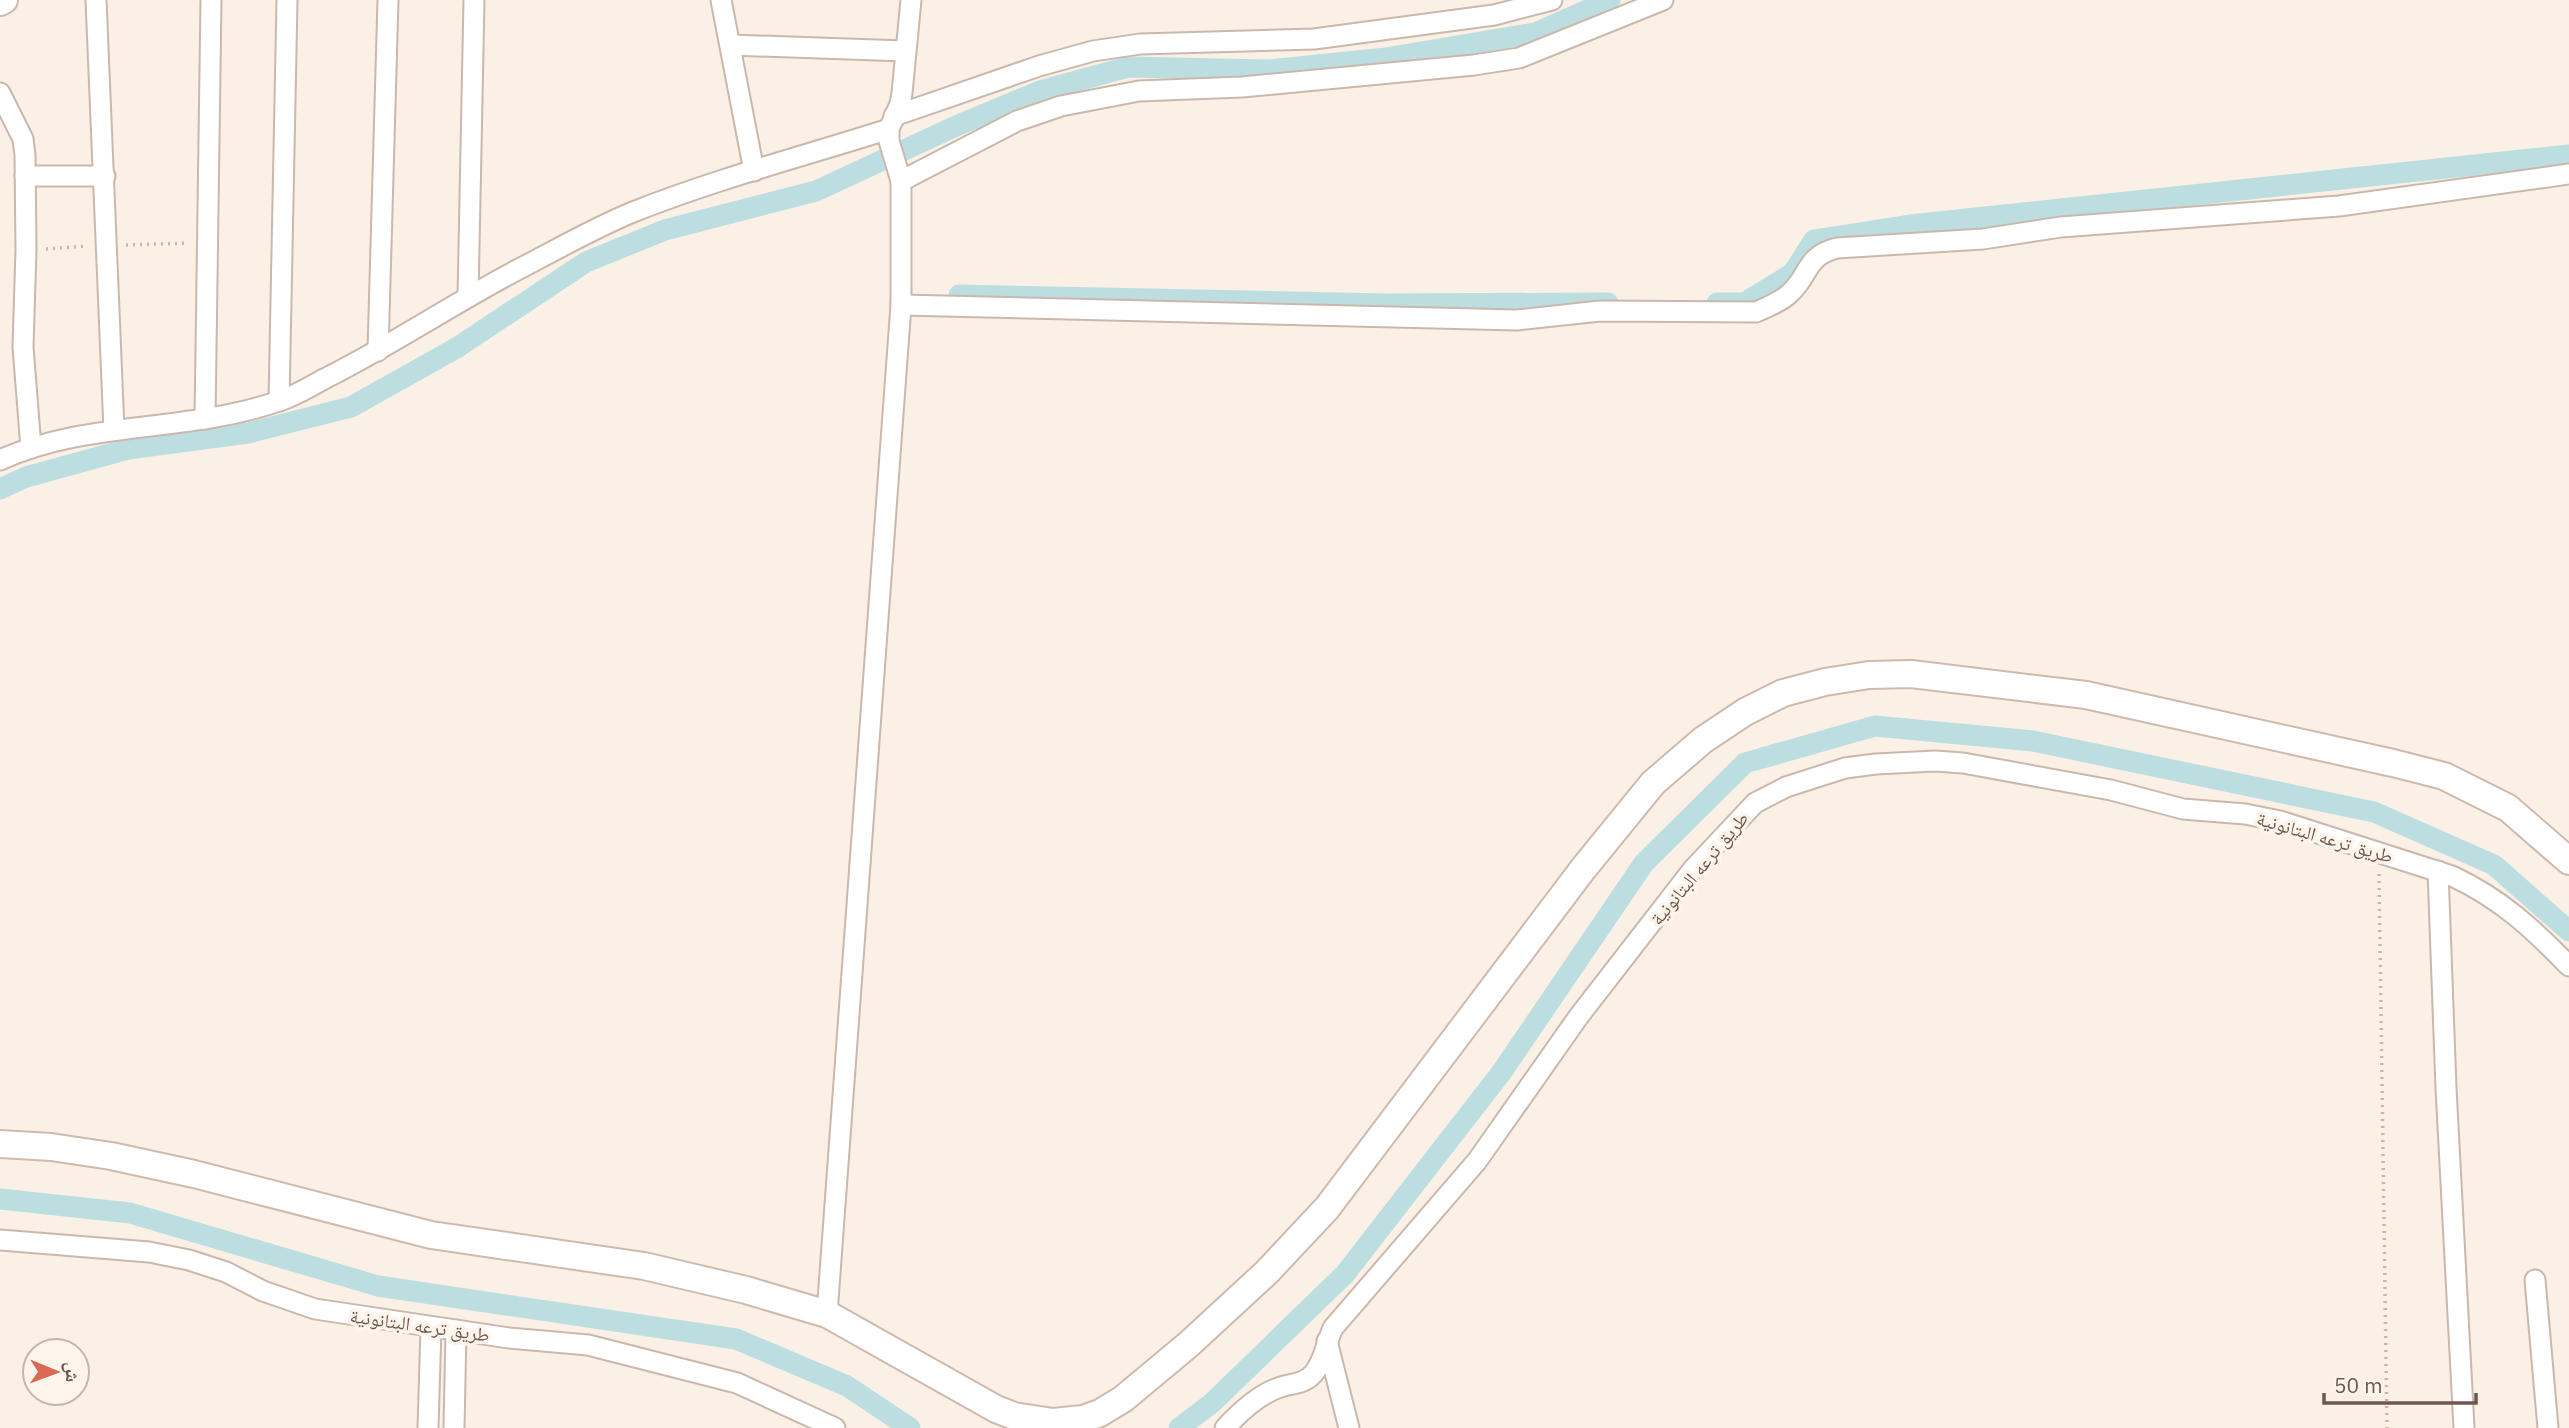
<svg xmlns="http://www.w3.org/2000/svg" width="2569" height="1428" font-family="'IBM Plex Sans','Noto Naskh Arabic',sans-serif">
<rect width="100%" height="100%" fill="#faf0e5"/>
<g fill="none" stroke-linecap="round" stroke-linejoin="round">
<!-- canal -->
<g stroke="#bcdee1" stroke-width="21">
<polyline points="959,295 1385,304 1608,303"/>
<polyline points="1717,303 1744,303 1793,273 1814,240 1910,225 2569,155"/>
<polyline points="0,489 26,477 128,449 248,433 351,407 458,347 586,262 665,230 816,191 956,126 1040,91 1128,67 1269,70 1386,58 1535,33 1610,0"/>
<polyline points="0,1199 130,1213 378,1286 736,1339 847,1386 910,1428"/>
<polyline points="1179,1428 1212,1403 1345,1274 1501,1073 1644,863 1745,763 1875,726 2033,741 2374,812 2494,865 2569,931"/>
</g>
<defs>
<g id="street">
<polyline points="96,0 114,430"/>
<polyline points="721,0 754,171"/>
<polyline points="730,45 905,51"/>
<polyline points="0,93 23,139 25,155 26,250 23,347 31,448"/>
<polyline points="894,116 1039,66 1093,51 1140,44 1314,39 1494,15 1552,0"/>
<polyline points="25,176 105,176"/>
<polyline points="901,181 1017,121 1061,106 1139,91 1242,87 1474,65 1519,58 1663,0"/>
<polyline points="468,297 474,0"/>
<path d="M901,305L1517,320L1600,311L1756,312C1767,307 1781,302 1790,293C1810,275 1805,256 1837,248L1983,239L2061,227L2339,206L2569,174"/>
<polyline points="378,351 388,0"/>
<polyline points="279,401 287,0"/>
<polyline points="205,419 211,0"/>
<path d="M0,460C87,420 188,433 279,401C295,396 311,386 326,378C392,345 454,303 519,269C556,250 594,228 633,212C716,179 804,156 889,129"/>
<polyline points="2438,871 2446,1088 2464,1428"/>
<polyline points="0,1240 149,1252 189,1260 226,1272 263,1291 315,1309 509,1338 588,1345 737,1383 835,1428"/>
<polyline points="2535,1280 2548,1428"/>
<polyline points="827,1314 901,305 901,181 889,141 889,129 900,104 902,93 911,0"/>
<polyline points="1327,1341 1349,1428"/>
<polyline points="428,1428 431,1327"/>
<polyline points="454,1428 456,1330"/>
<path d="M1225,1428C1239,1413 1258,1395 1278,1388C1290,1383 1303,1385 1313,1374C1324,1362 1326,1343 1333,1328L1477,1161L1579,1016L1693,869L1755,803L1786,787L1845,768L1876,764L1935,761L1963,763L2111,790L2183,809L2245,814L2280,821L2452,876C2501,899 2532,928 2569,966"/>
</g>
<g id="secondary">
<polyline points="0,2 4,0"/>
<polyline points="0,1144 51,1147 111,1156 194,1174 431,1235 644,1266 746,1290 827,1314 996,1409 1014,1416 1053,1422 1083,1419 1100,1413 1123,1399 1189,1344 1267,1272 1327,1208 1583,869 1653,783 1703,740 1745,712 1783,693 1825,682 1869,675 1911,674 2086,695 2393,763 2444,776 2508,808 2569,861"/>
</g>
</defs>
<!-- street casing -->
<use href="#street" stroke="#cab8ac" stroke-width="23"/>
<!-- secondary casing -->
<use href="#secondary" stroke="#cfbaad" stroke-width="30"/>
<!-- path -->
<g stroke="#d1b2a3" stroke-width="3.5" stroke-dasharray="2 5" stroke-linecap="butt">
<polyline points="126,245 189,243"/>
<polyline points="46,249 87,246"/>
<polyline points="2379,874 2387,1428"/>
</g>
<!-- street -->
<use href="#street" stroke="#fff" stroke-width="19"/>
<!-- secondary -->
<use href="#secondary" stroke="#fff" stroke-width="26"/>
</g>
<g text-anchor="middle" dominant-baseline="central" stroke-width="7" stroke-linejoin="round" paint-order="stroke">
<!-- street labels -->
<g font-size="19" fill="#70574d" stroke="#fdf5eb">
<text transform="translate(2325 837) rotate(16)">طريق ترعه البتانونية</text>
<text transform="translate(1699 868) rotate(-50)">طريق ترعه البتانونية</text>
<text transform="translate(420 1325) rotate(8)">طريق ترعه البتانونية</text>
</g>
</g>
<!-- north arrow -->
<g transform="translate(56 1372) rotate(91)"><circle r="33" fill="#fdf5eb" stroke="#c5b6ac" stroke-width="2"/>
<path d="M0-5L12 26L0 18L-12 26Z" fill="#d86a56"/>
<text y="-10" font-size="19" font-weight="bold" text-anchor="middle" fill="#70574d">ش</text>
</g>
<!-- scale -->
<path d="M2324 1393v10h152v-10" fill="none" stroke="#70574d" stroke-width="3.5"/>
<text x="2334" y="1393" font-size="21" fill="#70574d" stroke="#fdf5eb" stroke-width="5" paint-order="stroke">50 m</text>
</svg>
